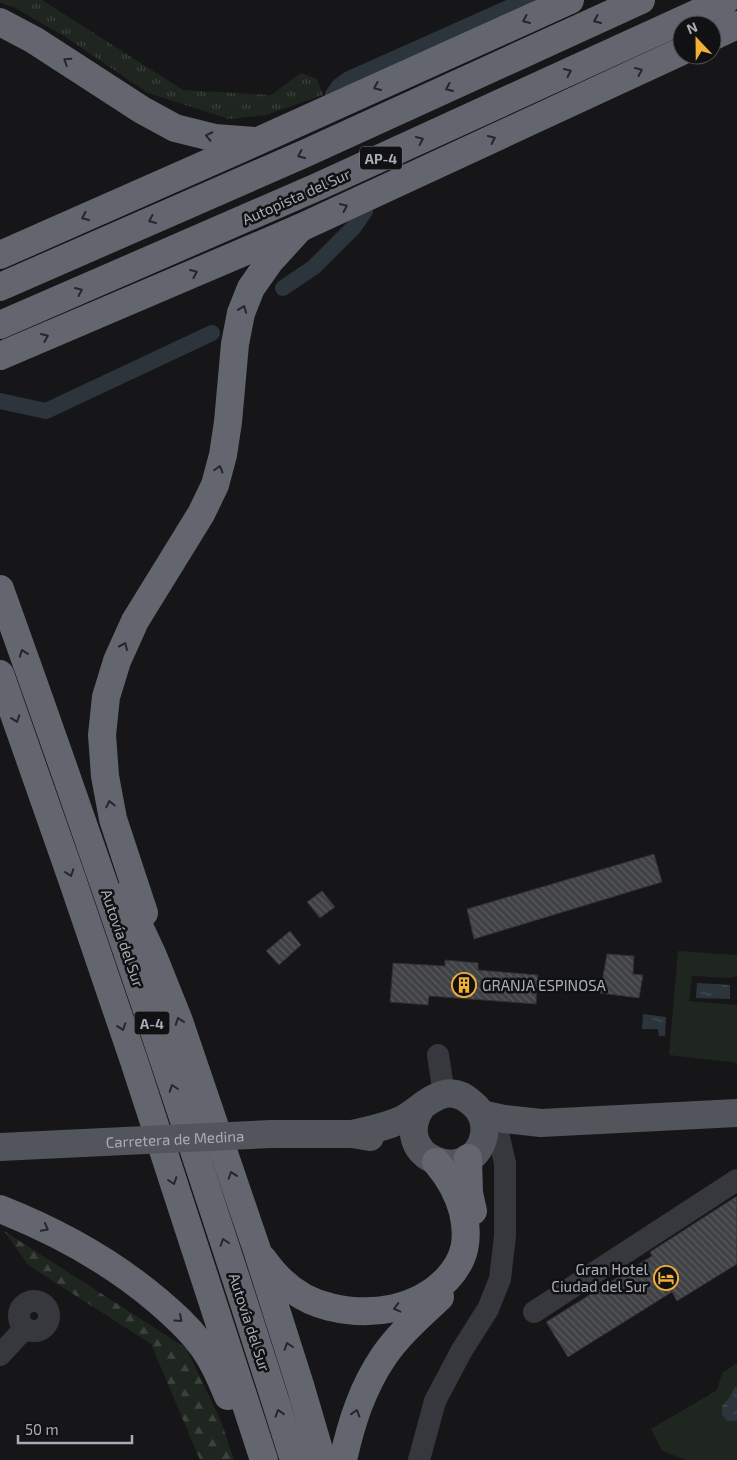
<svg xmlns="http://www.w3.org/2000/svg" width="737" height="1460" font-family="'Exo 2',sans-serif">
<defs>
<pattern id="grass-tufts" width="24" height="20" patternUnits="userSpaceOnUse" patternTransform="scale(1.25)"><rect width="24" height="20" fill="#1e261f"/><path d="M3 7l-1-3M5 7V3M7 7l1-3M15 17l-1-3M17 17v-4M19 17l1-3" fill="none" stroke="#3c433d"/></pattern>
<pattern id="forest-firs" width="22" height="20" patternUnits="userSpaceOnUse" patternTransform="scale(1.25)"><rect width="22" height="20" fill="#1e261f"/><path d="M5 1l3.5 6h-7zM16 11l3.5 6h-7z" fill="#3c433d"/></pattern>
<pattern id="water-ripples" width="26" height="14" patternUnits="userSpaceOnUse" patternTransform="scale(1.25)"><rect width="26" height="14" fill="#2c353c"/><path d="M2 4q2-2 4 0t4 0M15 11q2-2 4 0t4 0" fill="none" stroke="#485056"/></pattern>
<pattern id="building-back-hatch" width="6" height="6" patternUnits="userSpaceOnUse" patternTransform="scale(1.25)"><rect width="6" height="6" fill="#404145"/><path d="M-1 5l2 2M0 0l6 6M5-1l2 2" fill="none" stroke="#595a5e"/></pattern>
</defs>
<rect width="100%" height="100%" fill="#161618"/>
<!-- grass -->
<polygon fill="url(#grass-tufts)" points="0,0 42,0 183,90 271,95 301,73 317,79 323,95 266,115 229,119 148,93 64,36 12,6 0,3"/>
<!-- forest -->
<polygon fill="url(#forest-firs)" points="4,1231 186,1348 221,1421 234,1460 200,1460 151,1344 28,1265"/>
<!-- garden -->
<g fill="#1e261f">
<polygon points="678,951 737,955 737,976 730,978 692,976 689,1001 737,1005 737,1063 669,1055"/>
<polygon points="737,1363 737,1460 686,1460 662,1451 651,1429 717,1390 722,1373"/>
</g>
<!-- water -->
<g fill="url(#water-ripples)">
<polygon points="697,983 730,985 730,999 696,998"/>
<polygon points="643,1014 666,1017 665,1036 659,1036 658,1029 642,1029"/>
<polygon points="735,1387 737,1387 737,1421 727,1421 722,1415 722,1406 729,1398"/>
</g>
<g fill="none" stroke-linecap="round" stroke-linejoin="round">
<!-- canal -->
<g stroke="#2c353c" stroke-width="16">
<polyline points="333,95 339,86 349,79 526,0"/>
<polyline points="283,288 314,267 354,227 365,211"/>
<polyline points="0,401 46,411 212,333"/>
</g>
</g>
<!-- building -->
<g fill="url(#building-back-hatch)" stroke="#303034">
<polygon points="654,854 662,882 474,939 467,909"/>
<polygon points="322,891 335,907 320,918 307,902"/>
<polygon points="290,931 301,945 279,965 266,951"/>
<polygon points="607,954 634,956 633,974 643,975 639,998 600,993"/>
<polygon points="445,960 478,963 478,970 538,975 536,1004 429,996 428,1005 390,1002 393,963 445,966"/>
<polygon points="737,1196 737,1264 677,1301 672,1292 568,1357 546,1322 652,1256 650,1252"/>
</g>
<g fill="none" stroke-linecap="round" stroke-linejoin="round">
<!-- minor -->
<g stroke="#37383d" stroke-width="22">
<polyline points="438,1055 444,1094"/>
<circle cx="34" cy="1316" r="15"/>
<polyline points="534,1312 737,1180"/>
<polyline points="0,1355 25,1328"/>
<polyline points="419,1460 435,1401 462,1350 488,1309 500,1279 505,1236 505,1163 499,1137"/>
</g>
<!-- major -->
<g stroke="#53555c" stroke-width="28">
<polyline points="481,1114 504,1119 541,1123 737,1113"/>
<polyline points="271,1134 352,1134 370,1137"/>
<path d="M352,1134C369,1130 387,1127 403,1119C426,1106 446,1078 473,1104C482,1111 486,1124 484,1135C473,1189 387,1159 422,1106"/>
<polyline points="0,1147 83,1143"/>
</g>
<!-- highway -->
<g stroke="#63666e" stroke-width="28">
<polyline points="0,22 34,40 142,110 175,128 215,138 254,141"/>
<polyline points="712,37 737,25"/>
<polyline points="0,255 258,141 570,0"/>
<polyline points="0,287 306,153 641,0"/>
<polyline points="0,325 317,187 726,0"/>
<polyline points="0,356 300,228 682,51"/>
<path d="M0,589C104,878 202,1168 294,1460"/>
<polyline points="0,674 72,879 134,1061 264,1460"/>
<polyline points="125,896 153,956 179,1021 257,1250 300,1385 322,1460"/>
<polyline points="144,913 113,819 105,776 102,735 106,697 117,661 135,621 201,514 215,485 223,455 228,422 235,344 241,313 251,288 270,261 300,228"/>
<polyline points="468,1158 469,1193 473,1211"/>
<path d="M0,1209C58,1232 111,1261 158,1301C173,1314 187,1326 199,1342C212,1358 220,1377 228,1396"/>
<path d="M263,1259C279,1282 302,1301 330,1307C371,1317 417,1310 447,1279C466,1259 469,1238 463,1212C458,1193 449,1177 436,1162"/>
<path d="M343,1460C351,1424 362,1388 384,1356C399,1334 420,1316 440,1297"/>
</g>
<!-- major-bridge -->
<path stroke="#53555c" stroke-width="28" id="s1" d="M83,1143L271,1134"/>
</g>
<!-- one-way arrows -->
<defs><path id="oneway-chevron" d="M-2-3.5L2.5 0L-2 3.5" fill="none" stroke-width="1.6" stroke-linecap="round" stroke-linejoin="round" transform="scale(1.25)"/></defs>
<g stroke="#26262a">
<use href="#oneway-chevron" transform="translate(526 20) rotate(156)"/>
<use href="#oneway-chevron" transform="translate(597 20) rotate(156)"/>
<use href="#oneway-chevron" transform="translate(67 61) rotate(-147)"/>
<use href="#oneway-chevron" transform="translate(639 71) rotate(-25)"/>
<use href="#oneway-chevron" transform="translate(568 72) rotate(-25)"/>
<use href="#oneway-chevron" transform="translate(377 87) rotate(156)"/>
<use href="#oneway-chevron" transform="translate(449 88) rotate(156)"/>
<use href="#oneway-chevron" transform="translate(209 136) rotate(-168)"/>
<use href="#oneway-chevron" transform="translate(492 139) rotate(-25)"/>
<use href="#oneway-chevron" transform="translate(420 140) rotate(-25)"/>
<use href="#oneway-chevron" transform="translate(301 155) rotate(156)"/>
<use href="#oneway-chevron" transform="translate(344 207) rotate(-25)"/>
<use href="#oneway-chevron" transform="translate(85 217) rotate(156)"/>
<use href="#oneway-chevron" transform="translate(152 220) rotate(156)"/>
<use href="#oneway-chevron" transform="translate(194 273) rotate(-23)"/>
<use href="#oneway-chevron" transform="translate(79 291) rotate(-24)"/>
<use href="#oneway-chevron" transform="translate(243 309) rotate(-70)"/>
<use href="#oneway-chevron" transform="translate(45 337) rotate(-23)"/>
<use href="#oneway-chevron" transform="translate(219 469) rotate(-74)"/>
<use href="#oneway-chevron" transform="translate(124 646) rotate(-66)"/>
<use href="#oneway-chevron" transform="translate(23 653) rotate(-110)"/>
<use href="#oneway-chevron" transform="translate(16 719) rotate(71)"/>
<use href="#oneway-chevron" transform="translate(110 804) rotate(-102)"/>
<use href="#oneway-chevron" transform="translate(70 873) rotate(71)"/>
<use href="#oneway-chevron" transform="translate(179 1021) rotate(-110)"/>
<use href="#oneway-chevron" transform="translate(122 1027) rotate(71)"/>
<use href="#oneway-chevron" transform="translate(173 1088) rotate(-108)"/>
<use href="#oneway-chevron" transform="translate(232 1175) rotate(-109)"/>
<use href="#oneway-chevron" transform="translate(173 1181) rotate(72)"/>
<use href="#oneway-chevron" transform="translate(45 1228) rotate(28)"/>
<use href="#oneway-chevron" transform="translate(224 1242) rotate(-108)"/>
<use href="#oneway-chevron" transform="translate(397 1308) rotate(166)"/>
<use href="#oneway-chevron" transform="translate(179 1319) rotate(42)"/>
<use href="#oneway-chevron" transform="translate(288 1346) rotate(-108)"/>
<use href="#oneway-chevron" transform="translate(279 1413) rotate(-107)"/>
<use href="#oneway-chevron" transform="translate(356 1413) rotate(-73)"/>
</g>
<!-- icons -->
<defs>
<symbol id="building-ring" viewBox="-11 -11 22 22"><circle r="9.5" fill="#111113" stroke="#f2b134" stroke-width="1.5"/><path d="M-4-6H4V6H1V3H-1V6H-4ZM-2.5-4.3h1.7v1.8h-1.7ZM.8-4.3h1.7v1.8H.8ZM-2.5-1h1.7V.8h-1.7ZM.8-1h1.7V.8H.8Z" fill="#f2b134"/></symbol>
<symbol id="hotel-ring" viewBox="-11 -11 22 22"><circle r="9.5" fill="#111113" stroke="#f2b134" stroke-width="1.5"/><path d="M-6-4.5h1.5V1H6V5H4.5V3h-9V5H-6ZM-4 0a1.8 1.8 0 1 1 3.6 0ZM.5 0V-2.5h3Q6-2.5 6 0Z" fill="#f2b134"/></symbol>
</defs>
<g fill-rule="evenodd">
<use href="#building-ring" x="450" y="971" width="28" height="28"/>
<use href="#hotel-ring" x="652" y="1264" width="28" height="28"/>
</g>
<g text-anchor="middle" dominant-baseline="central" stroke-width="5" stroke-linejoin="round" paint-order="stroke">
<!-- shield labels -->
<g fill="#111113" stroke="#7b7e86" stroke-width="1">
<rect x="360" y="146.5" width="42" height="23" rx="4"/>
<rect x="134.5" y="1011.5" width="35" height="23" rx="4"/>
</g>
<g font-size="14" font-weight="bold" fill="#a8adb8">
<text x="381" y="158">AP-4</text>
<text x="152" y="1023">A-4</text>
</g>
<!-- street labels -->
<g font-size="15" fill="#a8adb8" stroke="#111113">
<text transform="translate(296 196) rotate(-24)">Autopista del Sur</text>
<text transform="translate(123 938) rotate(71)">Autovía del Sur</text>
<text stroke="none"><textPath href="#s1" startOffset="92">Carretera de Medina</textPath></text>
<text transform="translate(250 1322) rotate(72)">Autovía del Sur</text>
</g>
<!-- poi labels -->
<g font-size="15" fill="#a8adb8" stroke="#111113" text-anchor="start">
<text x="482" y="985">GRANJA ESPINOSA</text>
<text x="648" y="1269" text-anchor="end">Gran Hotel<tspan x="648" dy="17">Ciudad del Sur</tspan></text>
</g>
</g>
<!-- north arrow -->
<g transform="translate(697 40) rotate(338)"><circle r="24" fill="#111113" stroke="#4d4f55"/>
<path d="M0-4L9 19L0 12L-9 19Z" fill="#f2b134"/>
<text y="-8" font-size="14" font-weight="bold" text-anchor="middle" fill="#a8adb8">N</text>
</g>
<!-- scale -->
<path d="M18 1435v8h114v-8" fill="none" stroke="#a8adb8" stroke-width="2.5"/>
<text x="25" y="1435" font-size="15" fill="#a8adb8" stroke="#111113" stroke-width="4" paint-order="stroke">50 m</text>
</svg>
